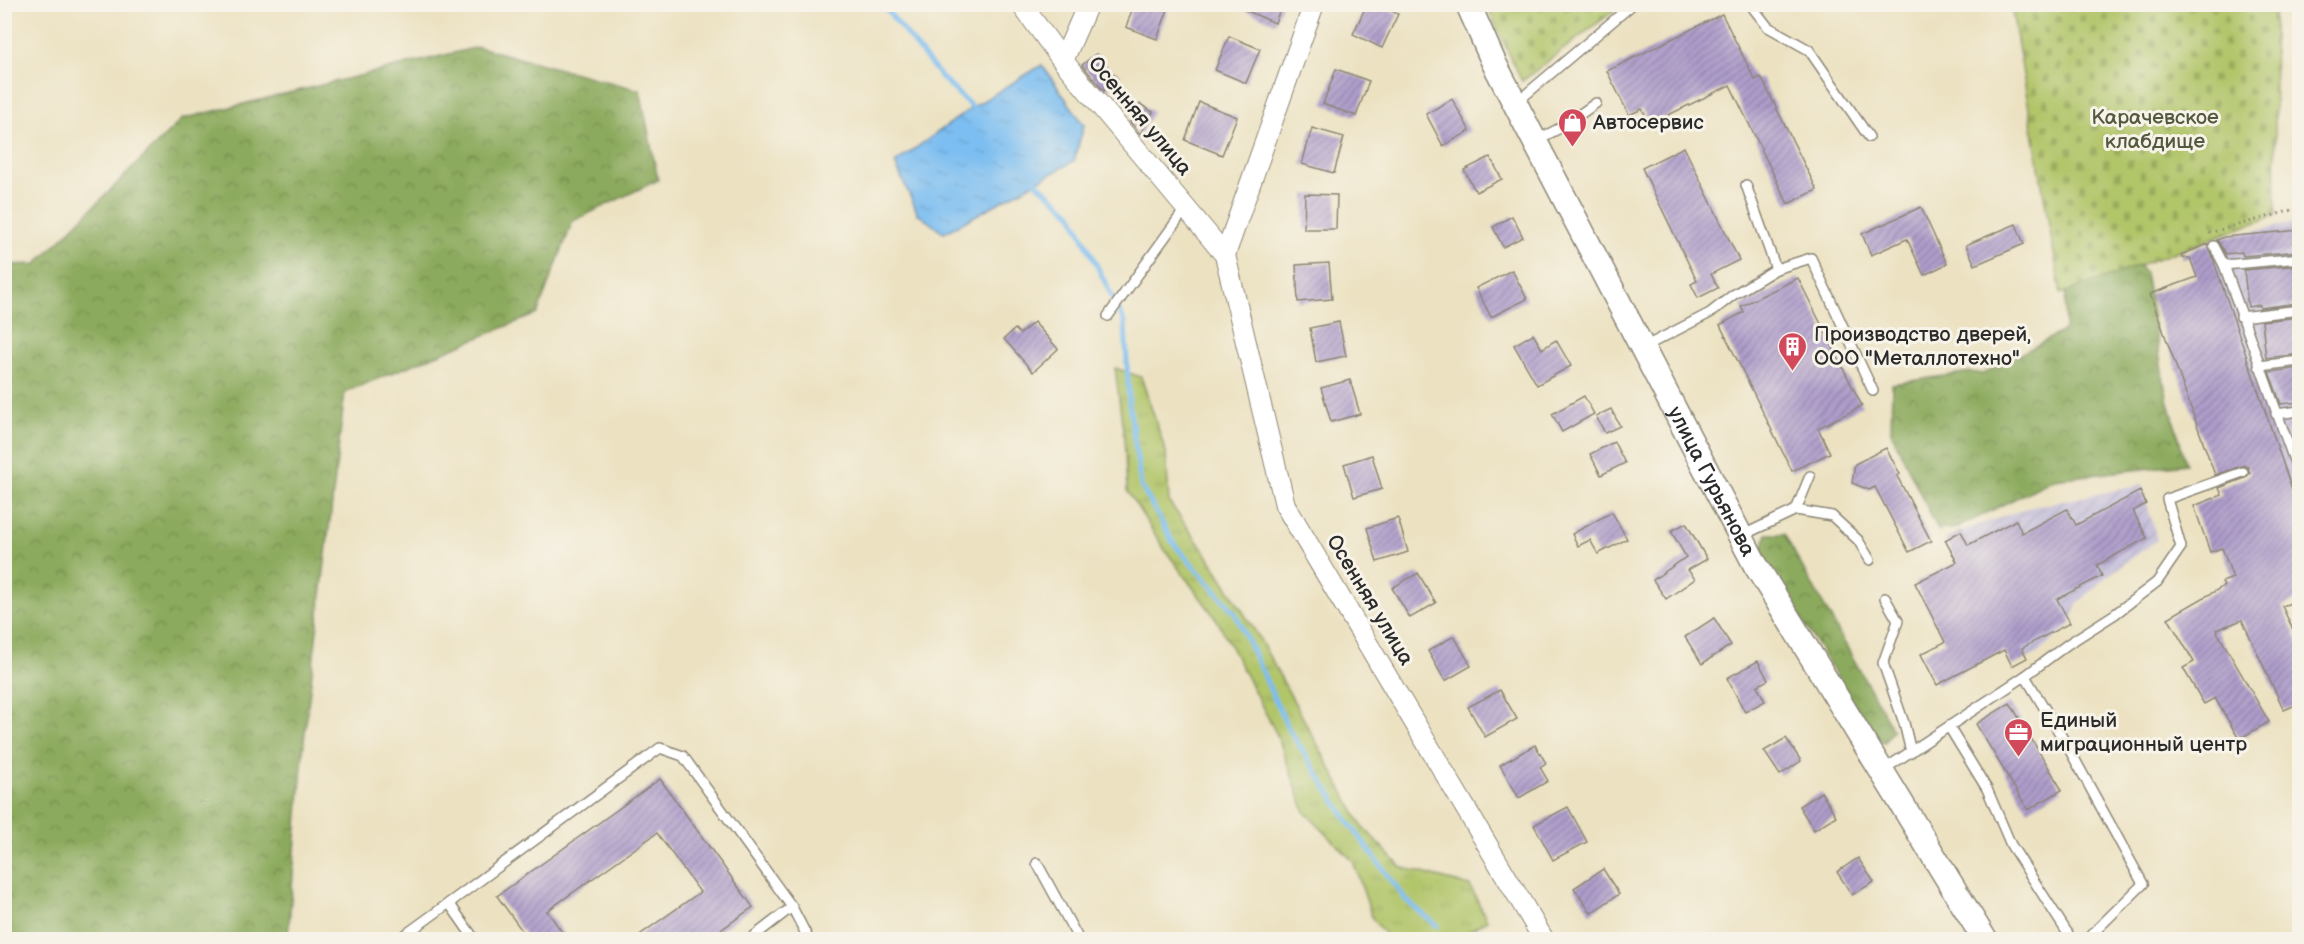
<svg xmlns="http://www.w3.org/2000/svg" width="2304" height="944" font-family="'Balsamiq Sans',sans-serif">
<defs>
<pattern id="industrial-furrows" width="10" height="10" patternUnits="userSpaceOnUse" patternTransform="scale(1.5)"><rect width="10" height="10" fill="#c6c0da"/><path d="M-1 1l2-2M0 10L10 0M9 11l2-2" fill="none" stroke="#aaa5bb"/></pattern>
<pattern id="grass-tufts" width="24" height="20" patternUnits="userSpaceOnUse" patternTransform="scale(1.5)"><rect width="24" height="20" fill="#b1c569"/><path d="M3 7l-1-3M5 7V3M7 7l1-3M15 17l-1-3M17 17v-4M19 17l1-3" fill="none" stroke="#98a95b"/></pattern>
<pattern id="forest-crowns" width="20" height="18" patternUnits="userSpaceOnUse" patternTransform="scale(1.5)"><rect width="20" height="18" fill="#8caa5d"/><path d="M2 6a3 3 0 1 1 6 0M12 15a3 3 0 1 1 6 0" fill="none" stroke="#738b4d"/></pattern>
<pattern id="cemetery-stones" width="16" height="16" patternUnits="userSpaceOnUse" patternTransform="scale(1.5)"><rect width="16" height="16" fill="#b1c569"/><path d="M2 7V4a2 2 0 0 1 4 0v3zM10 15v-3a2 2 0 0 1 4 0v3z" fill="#98a95b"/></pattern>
<pattern id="water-ripples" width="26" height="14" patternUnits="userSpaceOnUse" patternTransform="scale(1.5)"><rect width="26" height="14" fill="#7bbef1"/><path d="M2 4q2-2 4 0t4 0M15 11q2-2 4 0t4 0" fill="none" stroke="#6aa3cf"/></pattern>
<pattern id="building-hatch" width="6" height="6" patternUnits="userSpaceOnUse" patternTransform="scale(1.5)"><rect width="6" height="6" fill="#ae9dcb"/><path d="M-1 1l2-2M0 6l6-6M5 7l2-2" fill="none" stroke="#8e80a5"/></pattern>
</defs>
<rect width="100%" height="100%" fill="#f7f3e8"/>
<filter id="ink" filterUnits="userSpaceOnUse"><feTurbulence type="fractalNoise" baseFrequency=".0167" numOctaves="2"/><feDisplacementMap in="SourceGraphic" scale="12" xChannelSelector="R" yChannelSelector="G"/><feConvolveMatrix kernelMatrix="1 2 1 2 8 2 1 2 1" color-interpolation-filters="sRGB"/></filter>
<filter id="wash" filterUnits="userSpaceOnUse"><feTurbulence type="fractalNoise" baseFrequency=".008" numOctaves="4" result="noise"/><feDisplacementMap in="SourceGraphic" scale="24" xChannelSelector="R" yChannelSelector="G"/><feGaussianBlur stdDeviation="1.35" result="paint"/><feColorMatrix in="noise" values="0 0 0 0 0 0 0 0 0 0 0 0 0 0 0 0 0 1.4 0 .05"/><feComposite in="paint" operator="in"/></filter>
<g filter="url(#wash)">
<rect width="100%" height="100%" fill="#ece2c2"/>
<!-- industrial -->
<g fill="url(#industrial-furrows)">
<polygon points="2299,222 2299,572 2188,252 2223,237"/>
<polygon points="2142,485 2157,540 2106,577 2077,604 2071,624 2037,654 2012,666 1945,540 1961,531 2028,508"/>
</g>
<!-- grass -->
<polygon fill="url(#grass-tufts)" stroke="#6e784a" stroke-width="1.5" points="1115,368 1141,377 1166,452 1169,502 1210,559 1257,634 1362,826 1401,867 1470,886 1487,920 1457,939 1389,939 1373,920 1353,861 1305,812 1277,735 1217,620 1165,550 1127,491 1124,437"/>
<!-- forest -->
<g fill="url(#forest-crowns)" stroke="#5c6a44" stroke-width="1.5">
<polygon points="478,47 640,90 658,180 573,221 537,314 345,392 304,741 288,936 285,940 5,939 5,265 36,264 182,119"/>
<polygon points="2106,222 2145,273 2165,388 2186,464 2054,479 1957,528 1938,530 1891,432 1892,384 1970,372 1983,374 2065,330 2067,224"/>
<polygon points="1767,534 1784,534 1893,730 1884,743 1871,731 1760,553"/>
</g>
<!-- cemetery -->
<g fill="url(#cemetery-stones)" stroke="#6e784a" stroke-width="1.5">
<polygon points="1486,5 1621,5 1522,81"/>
<polygon points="2011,5 2274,5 2276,215 2061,294"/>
</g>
<!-- water -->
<polygon fill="url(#water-ripples)" stroke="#53748e" stroke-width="1.5" points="1042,65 1084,125 1074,161 944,233 918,214 895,163 973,107"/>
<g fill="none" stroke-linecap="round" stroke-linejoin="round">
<!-- stream -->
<g stroke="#7bbef1" stroke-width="5">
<polyline points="882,4 941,77 977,112"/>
<polyline points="1031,178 1071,213 1125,323 1129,403 1141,486 1174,544 1235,613 1288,728 1350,824 1406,900 1437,926"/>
</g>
</g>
<g id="blocks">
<!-- building -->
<g fill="url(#building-hatch)">
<polygon points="1134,4 1170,4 1157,39 1126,27"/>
<polygon points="1231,4 1282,4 1275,23"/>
<polygon points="1367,4 1376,4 1398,14 1382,48 1353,34"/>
<polygon points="1722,14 1755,80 1761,77 1817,190 1788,204 1730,85 1650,124 1642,109 1629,115 1607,71"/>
<polygon points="1229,36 1260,49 1246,83 1215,70"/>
<polygon points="1096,54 1118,79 1104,91 1082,65"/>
<polygon points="1336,69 1369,81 1356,116 1323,104"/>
<polygon points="1452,99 1470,131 1443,146 1426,114"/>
<polygon points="1199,102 1237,117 1222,155 1185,140"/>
<polygon points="1140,104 1153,112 1140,134 1130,122"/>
<polygon points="1312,128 1344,137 1334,173 1302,164"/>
<polygon points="1684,147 1739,260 1711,274 1718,288 1698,298 1691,284 1697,281 1642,168"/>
<polygon points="1490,157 1502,179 1476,192 1464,170"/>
<polygon points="1305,194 1337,195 1336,229 1304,229"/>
<polygon points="1921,207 1947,264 1924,275 1907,239 1871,255 1862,234"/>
<polygon points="1512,216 1523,237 1503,247 1493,227"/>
<polygon points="2016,224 2024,244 1975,265 1966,245"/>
<polygon points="2300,230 2300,251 2243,256 2242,252 2226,254 2217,240 2224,237"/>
<polygon points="2208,244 2300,513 2300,600 2282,606 2300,645 2300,703 2284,710 2242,620 2216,630 2269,722 2239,739 2215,698 2204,704 2183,668 2194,662 2168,618 2224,586 2222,582 2233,578 2222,548 2210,552 2194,506 2222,495 2219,488 2245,478 2250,473 2248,467 2244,465 2215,475 2150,294 2197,277 2190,258 2182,258 2181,255"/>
<polygon points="1329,263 1332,299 1298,302 1296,265"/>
<polygon points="2300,265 2300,303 2260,308 2260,305 2248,307 2244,270"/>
<polygon points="1512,270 1527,299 1491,317 1476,288"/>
<polygon points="1798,278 1862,406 1818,428 1830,453 1792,471 1720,325 1744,312 1741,306"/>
<polygon points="2300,317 2300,354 2266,358 2262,321"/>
<polygon points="1034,322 1058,349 1033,372 1004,339 1015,329 1020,334"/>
<polygon points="1339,322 1346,356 1316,362 1310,328"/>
<polygon points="1533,334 1542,349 1556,340 1571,366 1537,385 1514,345"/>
<polygon points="2300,368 2300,402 2281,404 2269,372"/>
<polygon points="1350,380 1360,414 1331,422 1321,388"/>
<polygon points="1584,396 1594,414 1562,432 1552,414"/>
<polygon points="1611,409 1620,426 1605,433 1596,416"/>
<polygon points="1614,442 1625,463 1601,475 1590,454"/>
<polygon points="1886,448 1900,474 1897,476 1931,541 1909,552 1875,487 1869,490 1852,483 1855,464"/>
<polygon points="1372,455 1382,489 1354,497 1344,464"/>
<polygon points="2140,491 2146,504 2133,511 2147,538 2097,565 2102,576 2057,599 2070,623 2022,648 2027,658 2012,666 2004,650 1937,685 1921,654 1945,642 1915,583 1957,562 1945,540 1961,531 1968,545 2016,520 2022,533 2067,509 2076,525"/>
<polygon points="1612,512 1627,539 1598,554 1590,540 1578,546 1572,534"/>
<polygon points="1398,518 1408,552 1377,562 1367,528"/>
<polygon points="1686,523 1707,559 1688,570 1695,579 1666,599 1653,580 1686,557 1671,531"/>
<polygon points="1418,573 1436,603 1410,618 1392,588"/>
<polygon points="1714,618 1731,645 1702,664 1685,637"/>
<polygon points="1454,636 1471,666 1445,681 1428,651"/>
<polygon points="1758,661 1768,680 1757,686 1765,701 1745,712 1727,678"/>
<polygon points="1500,690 1517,719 1485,737 1468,707"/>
<polygon points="2010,703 2062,790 2028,810 1976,724"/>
<polygon points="1786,738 1801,761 1780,775 1764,751"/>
<polygon points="1535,745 1546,763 1540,767 1548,781 1519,798 1500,765"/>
<polygon points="660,779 753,907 708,939 634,939 700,892 657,833 547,911 567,939 528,939 497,896"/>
<polygon points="1821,792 1836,816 1814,830 1799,806"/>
<polygon points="1568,807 1587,842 1553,860 1534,825"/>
<polygon points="1858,858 1874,882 1852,895 1837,872"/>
<polygon points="1603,869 1619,894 1591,913 1574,888"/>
</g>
</g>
</g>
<g filter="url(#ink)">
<use href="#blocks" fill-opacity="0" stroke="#8c8676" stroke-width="1.5"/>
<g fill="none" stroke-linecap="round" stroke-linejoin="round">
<defs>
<g id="service">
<polyline points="1750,4 1768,27 1809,50 1869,137"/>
<polyline points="1517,102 1633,4"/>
<polyline points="1537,140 1562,127 1596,103"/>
<polyline points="2214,246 2224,265"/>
<polyline points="2300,258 2224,265 2300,477"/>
<polyline points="1776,269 1811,258 1873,391"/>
<polyline points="1108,316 1186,208"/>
<polyline points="2241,317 2300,310"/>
<polyline points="1644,347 1710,313 1733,295 1776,269 1746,185"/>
<polyline points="2259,366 2300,361"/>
<polyline points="2276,414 2300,411"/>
<polyline points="1796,510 1810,476"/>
<polyline points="1743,535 1796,510 1832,516 1858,540 1870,560"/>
<polyline points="1885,598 1898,621 1883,663 1904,723 1911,752"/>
<polyline points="2025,676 2068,747 2143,884 2086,940"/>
<polyline points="1949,727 1987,789 2011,845 2072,940"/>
<polyline points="1883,770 2025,676 2068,644 2115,614 2157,582 2181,547 2167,499 2243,472"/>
<polyline points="1037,863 1079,940"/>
<polyline points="449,903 660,748 683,756 792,907 809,940"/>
<polyline points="398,940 449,903 475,940"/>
<polyline points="749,940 792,907"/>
</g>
<g id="minor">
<polyline points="1021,4 1063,61 1225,255 1285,505 1544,940"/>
<polyline points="1063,61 1088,4"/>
<polyline points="1225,255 1314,4"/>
</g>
<g id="tertiary">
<path id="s1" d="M1468,4L1494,63L1755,564L1985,940"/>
</g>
</defs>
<!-- service casing -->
<use href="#service" stroke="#8c8676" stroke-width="12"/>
<!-- minor casing -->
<use href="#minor" stroke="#8c8676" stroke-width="22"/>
<!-- tertiary casing -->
<use href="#tertiary" stroke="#8c8676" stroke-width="27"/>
<!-- path -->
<polyline stroke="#8c8676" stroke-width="3" stroke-dasharray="1.5 4.5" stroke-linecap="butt" points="2209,233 2300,208"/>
<!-- service -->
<use href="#service" stroke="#fff" stroke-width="9"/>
<!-- minor -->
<use href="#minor" stroke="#fff" stroke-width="20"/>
<!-- tertiary -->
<use href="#tertiary" stroke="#fff" stroke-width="24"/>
</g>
</g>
<!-- icons -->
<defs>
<symbol id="shop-pin" viewBox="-11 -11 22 30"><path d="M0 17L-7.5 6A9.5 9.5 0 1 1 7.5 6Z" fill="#d1495b" stroke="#f7f3e8"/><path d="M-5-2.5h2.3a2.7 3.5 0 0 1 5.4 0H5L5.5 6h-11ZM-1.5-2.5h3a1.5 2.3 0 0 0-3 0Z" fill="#fff"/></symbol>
<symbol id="building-pin" viewBox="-11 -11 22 30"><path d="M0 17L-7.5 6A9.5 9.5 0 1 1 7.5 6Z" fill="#d1495b" stroke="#f7f3e8"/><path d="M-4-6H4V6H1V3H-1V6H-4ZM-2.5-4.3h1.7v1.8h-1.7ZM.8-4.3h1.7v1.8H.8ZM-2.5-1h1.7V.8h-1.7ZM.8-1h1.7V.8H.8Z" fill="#fff"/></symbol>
<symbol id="office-pin" viewBox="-11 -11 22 30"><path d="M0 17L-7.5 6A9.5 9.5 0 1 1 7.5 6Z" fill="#d1495b" stroke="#f7f3e8"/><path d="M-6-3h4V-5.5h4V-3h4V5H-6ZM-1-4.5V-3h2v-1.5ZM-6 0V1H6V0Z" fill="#fff"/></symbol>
</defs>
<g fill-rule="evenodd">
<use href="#shop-pin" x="1556" y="106" width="33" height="45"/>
<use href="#building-pin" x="1776" y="330" width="33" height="45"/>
<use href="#office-pin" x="2002" y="716" width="33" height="45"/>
</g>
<g text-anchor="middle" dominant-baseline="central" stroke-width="6" stroke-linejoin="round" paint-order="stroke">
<!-- street labels -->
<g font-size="21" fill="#2b2b2b" stroke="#f7f3e8">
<text transform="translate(1140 116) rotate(50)">Осенняя улица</text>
<text stroke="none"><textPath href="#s1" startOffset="536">улица Гурьянова</textPath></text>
<text transform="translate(1370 600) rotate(59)">Осенняя улица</text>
</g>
<!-- park labels -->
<g font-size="21" fill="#53593e" stroke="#f7f3e8">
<text x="2155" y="117">Карачевское<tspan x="2155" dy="24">клабдище</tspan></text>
</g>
<!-- poi labels -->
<g font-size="21" fill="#2b2b2b" stroke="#f7f3e8" text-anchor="start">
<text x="1593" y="122">Автосервис</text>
<text x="1814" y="334">Производство дверей,<tspan x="1814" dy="24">ООО "Металлотехно"</tspan></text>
<text x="2040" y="720">Единый<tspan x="2040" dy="24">миграционный центр</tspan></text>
</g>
</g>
<!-- margin -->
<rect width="2304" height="944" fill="none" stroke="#f7f3e8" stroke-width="24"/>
</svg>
